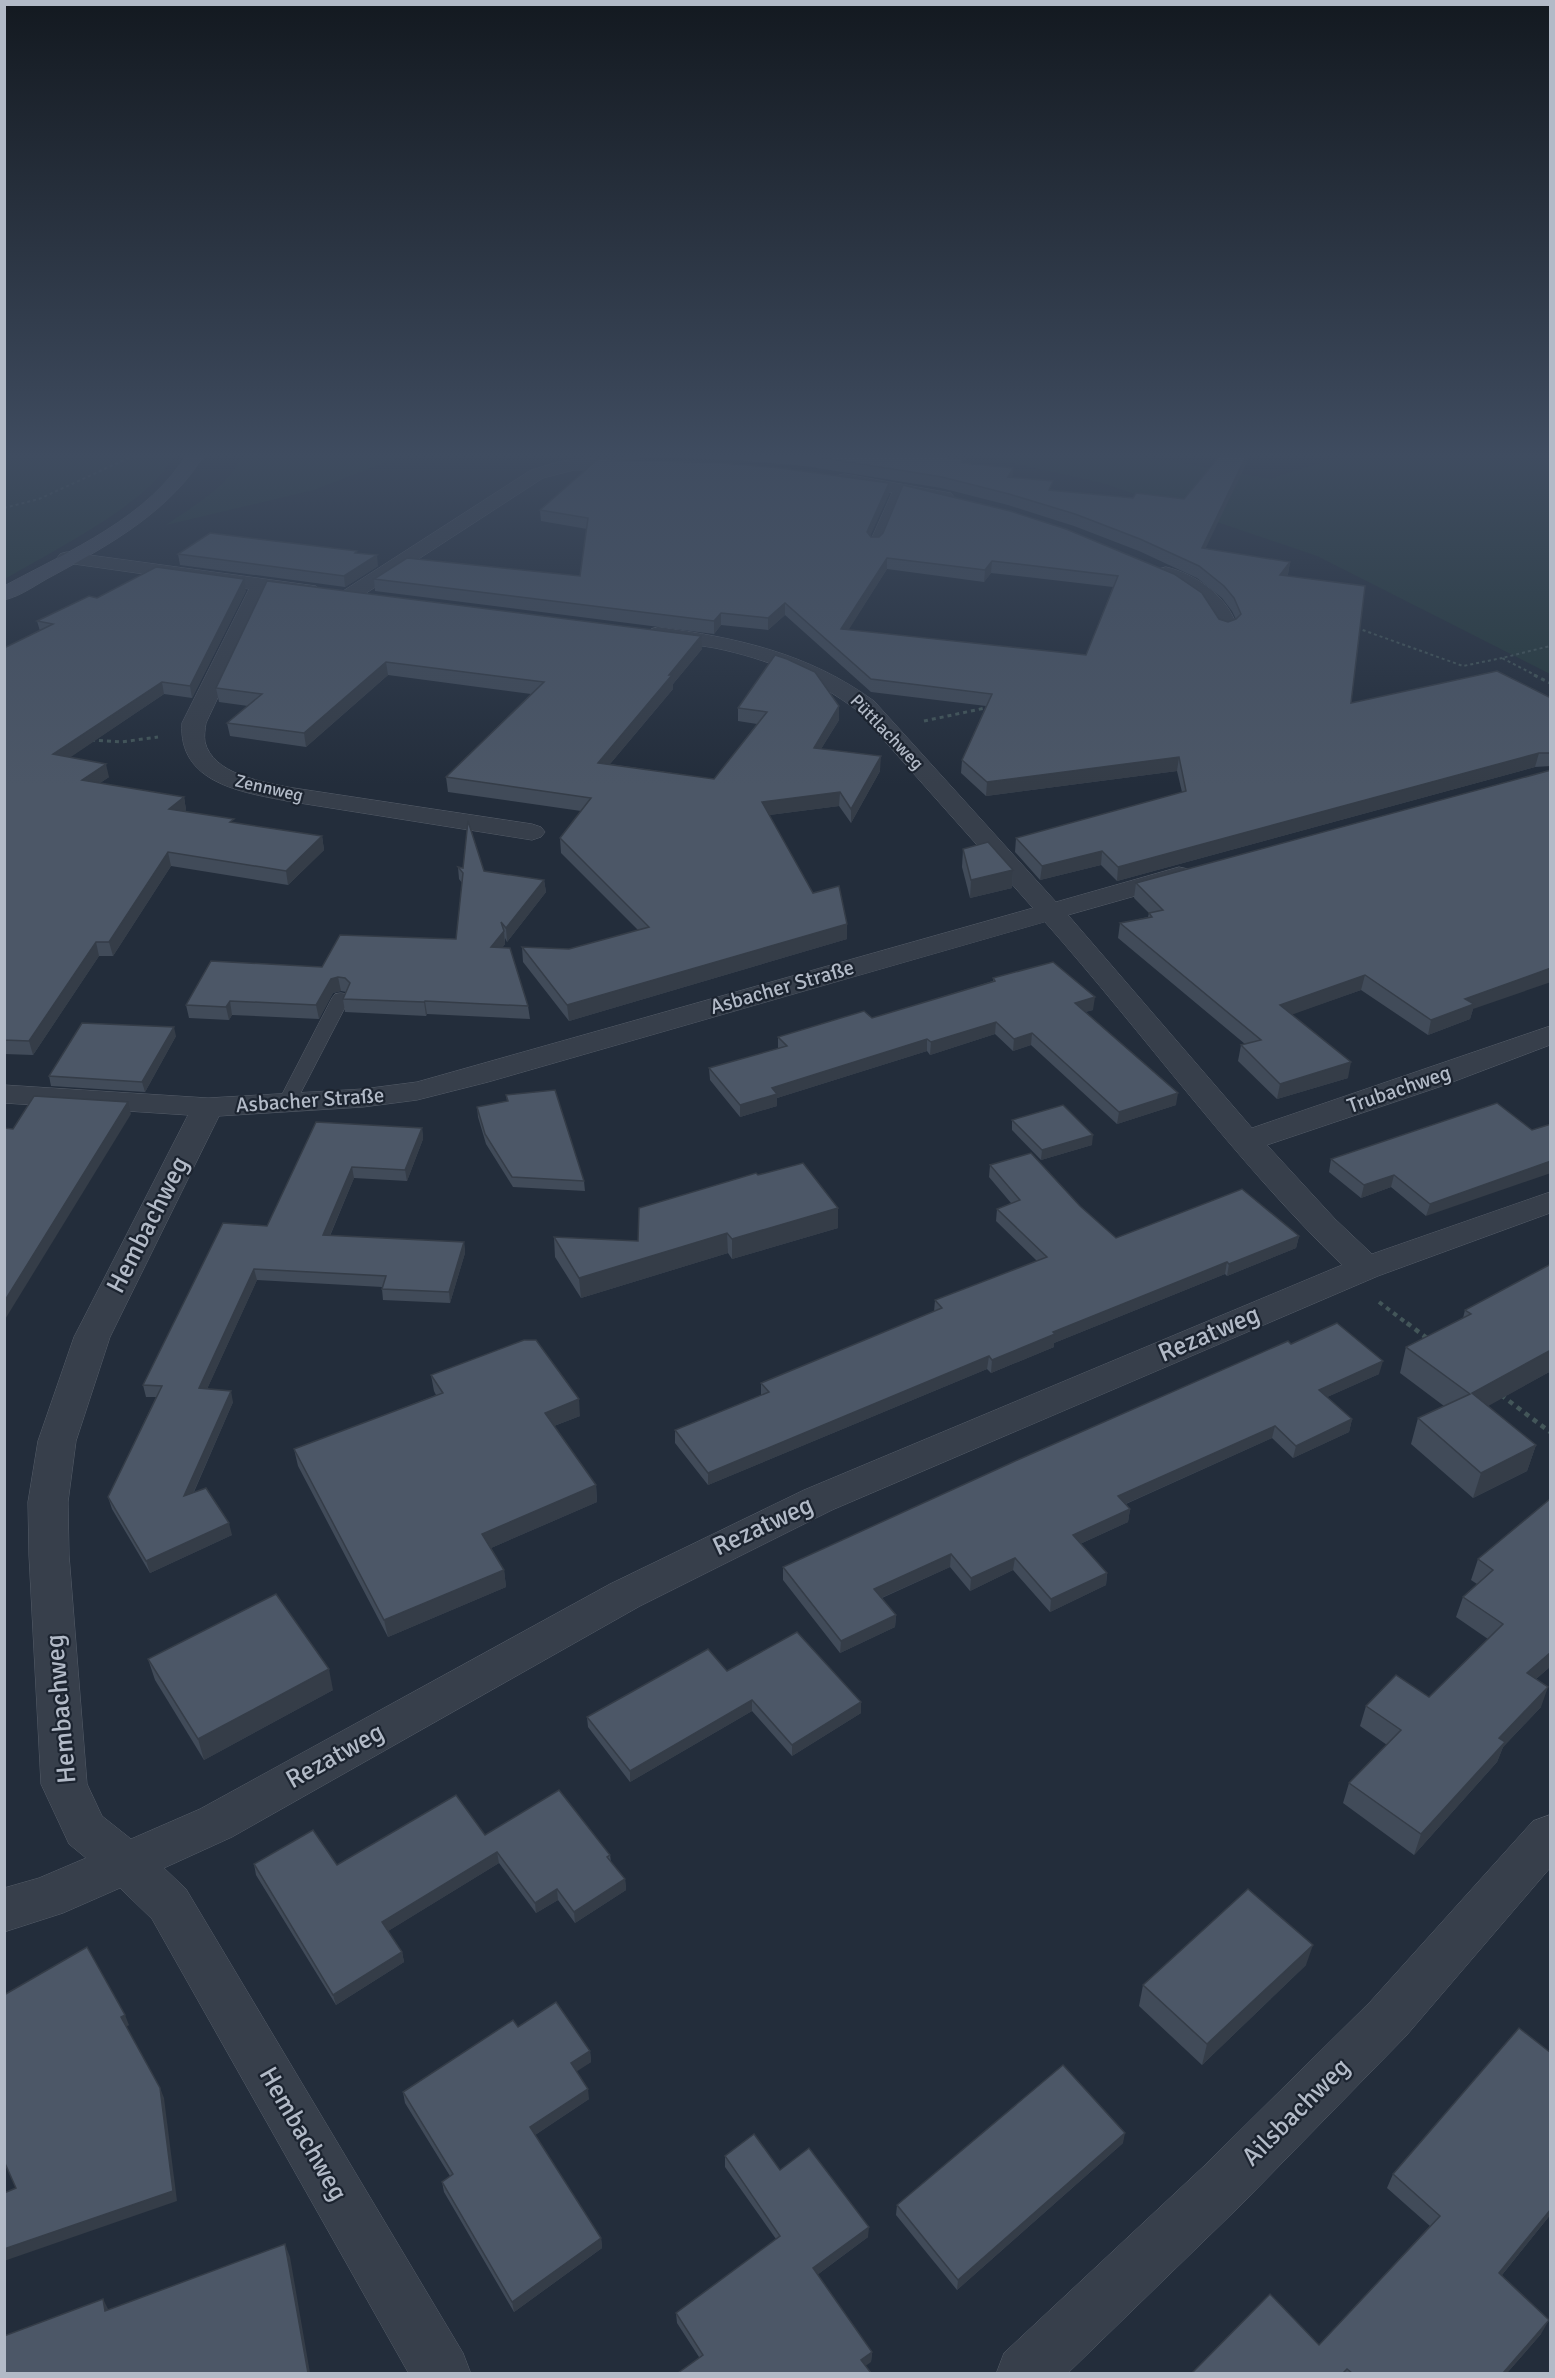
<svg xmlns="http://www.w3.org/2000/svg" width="1555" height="2378" font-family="Signika,sans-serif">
<rect width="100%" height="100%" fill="#232d3b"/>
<!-- green -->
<g fill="#25393c">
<path d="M5,452H173C166,495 43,556 5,579Z"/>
<path d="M244,452H412L314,490L166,525C195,505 231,485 244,452Z"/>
<polygon points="963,452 1119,452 1270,479 1353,452 1550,452 1550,674 1317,556 1102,483"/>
</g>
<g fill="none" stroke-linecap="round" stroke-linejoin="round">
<defs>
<g id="lane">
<polygon points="899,485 904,488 881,544 879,546 871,546 869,544 894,488"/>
<polygon points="341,993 347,994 350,998 296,1102 294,1106 280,1106 278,1102 332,998 335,994"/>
</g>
<g id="street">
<polygon points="600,458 638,459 644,460 647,464 644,468 638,469 574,470 543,478 357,599 343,599 340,595 343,591 531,470 562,461"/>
<polygon points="845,474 945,492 951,493 954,497 951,501 945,502 839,483 836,479 839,475"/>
<path d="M67,552L316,586L319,590L316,594L309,596L268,591L206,723C205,729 204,736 205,742C213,774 260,781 287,787L532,824L541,827L545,832L541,837L532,840L287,801C241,792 178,783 182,723L249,589L60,562L57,558L60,554Z"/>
<path d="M1166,567C1196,574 1227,596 1237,626L1233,630L1226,632L1219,630C1215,625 1214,619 1211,613C1200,595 1177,586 1159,577L1156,573L1159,569Z"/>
<path d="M658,627C738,638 808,653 874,701L1056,902L1179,867L1188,869L1192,875L1188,881L1068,915L1252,1128L1550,1026V1045L1442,1086L1267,1145L1335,1219L1372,1254L1550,1192V1213L1378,1276L832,1510L640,1606L232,1837L164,1868L186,1889L463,2353L471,2374H409L152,1919L120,1888L63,1913L4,1932V1888L39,1878L86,1858L69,1844L41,1784L29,1555L28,1502L38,1441L74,1337L188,1115L4,1103V1085L208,1098L363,1089L417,1082L1033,908L858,711C814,678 768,659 715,648C693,644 671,643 651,637L647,633L651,629ZM1045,922C1145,1035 1234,1160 1342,1265L804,1490L610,1584L200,1809L131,1839L102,1816L87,1784L69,1555L68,1502L76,1441L110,1337L219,1116L363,1107L417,1100L488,1082Z"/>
<polygon points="1550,1815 1550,1868 1406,2036 1242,2204 1067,2374 996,2374 1004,2353 1204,2166 1370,2002 1533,1821"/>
</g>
<path id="secondary" d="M188,452H206C172,510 111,544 54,575C38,583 22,596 4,600V586C69,551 150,517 188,452Z"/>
</defs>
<!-- lane casing -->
<use href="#lane" stroke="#555d69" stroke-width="1"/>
<!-- street casing -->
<use href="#street" stroke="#555d69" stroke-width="1"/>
<!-- secondary casing -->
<use href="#secondary" stroke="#555d69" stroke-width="1"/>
<!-- path-far3 -->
<g stroke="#435659" stroke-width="2" stroke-dasharray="3 3" stroke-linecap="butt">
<polyline points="4,508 39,499 124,460 154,452"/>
<polyline points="1357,628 1463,666 1502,658"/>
<polyline points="1537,676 1502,658 1550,646"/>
</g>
<!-- path-far2 -->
<g stroke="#435659" stroke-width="3" stroke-dasharray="4 4" stroke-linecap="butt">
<polyline points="1534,675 1550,683"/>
<polyline points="924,721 990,707"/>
<polyline points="91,740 121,742 158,737"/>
</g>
<!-- path-far1 -->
<polyline stroke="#435659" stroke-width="4" stroke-dasharray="4.5 4.5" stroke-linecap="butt" points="1379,1302 1409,1325"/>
<!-- path -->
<g stroke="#435659" stroke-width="4.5" stroke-dasharray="5 5" stroke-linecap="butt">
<polyline points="1407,1323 1428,1339"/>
<polyline points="1501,1395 1550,1432"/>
</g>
<!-- lane -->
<use href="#lane" fill="#373f4b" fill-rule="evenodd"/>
<!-- street -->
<use href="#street" fill="#373f4b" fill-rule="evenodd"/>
<!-- secondary -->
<use href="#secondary" fill="#454e5e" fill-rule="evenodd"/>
</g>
<!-- wall -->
<g fill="#414b59" fill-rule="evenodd">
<path d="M614,452H907V455L963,464L1013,468L1012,478L1052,490L1206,549L1290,562L1288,574L1287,576L1351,703L1551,698V766L1535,767L1117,881L1101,865L1040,880L1015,852L1016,838L1182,792L1177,771L986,796L961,773L962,760L986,706L871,692L785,615L768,630L721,625L714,634L375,591L374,579L580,576L587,529L541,521L540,510L889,483V494L870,535L871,537H879L883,533L903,485L1219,619L1228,622L1236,619L1232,611L1222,598L1197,578L1139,551L1074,526L1008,505L941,488L805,466L736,460L614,456ZM887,569L984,582L991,573L1113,587L1086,655L848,630Z"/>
<polygon points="358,553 378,566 345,587 180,565 178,554"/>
<polygon points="267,581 702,649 673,684 673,689 610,764 714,779 757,724 738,721 738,708 839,720 821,749 880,771 851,823 839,806 769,815 813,893 847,924 847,939 569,1021 523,962 522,947 569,949 638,930 561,853 560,838 581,811 448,792 446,777 531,694 388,675 306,747 230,736 227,723 248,706 219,702 216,688"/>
<polygon points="246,591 192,698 164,694 70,757 109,777 100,783 184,797 186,810 185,811 235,823 322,836 324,850 288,885 171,866 113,956 99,956 33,1055 4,1054 4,648 40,631 37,621 97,598"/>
<polygon points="963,849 1013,870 1012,888 970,898 962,867"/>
<polygon points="458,867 544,880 546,892 507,942 505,938 505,944 502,948 528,1006 530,1019 427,1014 426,1016 345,1012 343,999 346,992 341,991 333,993 319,1019 232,1015 229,1020 189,1018 186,1005 322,967 456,939 462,883 459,879"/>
<polygon points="1136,883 1473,1009 1470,1019 1428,1035 1361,990 1292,1014 1348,1078 1277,1099 1238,1061 1241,1045 1245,1044 1118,938 1120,923 1148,917 1149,913 1134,898"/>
<polygon points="993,978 1093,1010 1085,1012 1176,1105 1117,1124 1031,1045 1013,1051 995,1034 930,1055 927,1051 777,1098 777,1106 740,1117 710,1080 709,1068 778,1049 778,1037 872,1018 993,981"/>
<polygon points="176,1036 145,1092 51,1086 49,1076"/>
<polygon points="506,1095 584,1181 585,1191 513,1187 486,1144 478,1117 477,1107 507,1101"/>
<polygon points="1497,1103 1426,1216 1391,1187 1361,1198 1329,1172 1331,1159"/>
<polygon points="1012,1120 1092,1145 1041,1160 1012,1130"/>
<polygon points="316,1122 422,1128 423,1139 407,1181 354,1178 330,1236 464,1242 465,1253 450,1303 383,1300 382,1289 382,1287 257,1280 207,1389 233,1402 194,1492 232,1535 150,1573 112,1509 108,1497 156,1397 146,1397 143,1385 267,1226"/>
<polygon points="990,1165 1080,1206 1116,1238 1299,1236 1296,1248 1227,1276 1225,1274 1054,1343 1054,1347 991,1373 987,1369 708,1485 675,1443 675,1430 761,1395 761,1383 934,1312 935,1300 1037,1261 996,1221 997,1209 1011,1203 989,1177"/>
<polygon points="758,1175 838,1228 732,1259 728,1253 581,1298 555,1257 554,1237 638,1241"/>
<polygon points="1551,1264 1551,1371 1487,1406 1536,1445 1527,1471 1473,1498 1411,1444 1418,1418 1444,1406 1400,1373 1406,1347 1463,1318 1465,1310"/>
<polygon points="1291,1344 1379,1374 1327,1397 1352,1419 1349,1432 1293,1458 1272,1438 1126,1504 1130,1509 1128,1522 1080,1544 1107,1573 1106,1585 1050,1612 1013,1570 970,1591 950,1567 882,1598 896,1615 895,1627 840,1653 783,1580 783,1567"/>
<polygon points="431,1375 580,1416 554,1426 596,1485 597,1502 491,1548 504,1570 506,1587 388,1637 298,1466 294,1449 436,1395 434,1391"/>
<polygon points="1551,1500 1551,1666 1536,1679 1541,1707 1503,1747 1497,1762 1414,1855 1343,1803 1349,1783 1387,1745 1360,1726 1366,1706 1429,1697 1488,1639 1456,1617 1463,1597 1477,1584 1471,1580 1478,1559"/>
<polygon points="148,1659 333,1690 204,1760 155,1680"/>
<polygon points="727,1671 861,1702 861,1713 792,1756 752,1711 630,1782 588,1727 587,1717"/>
<polygon points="485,1835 610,1855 611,1862 625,1879 626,1890 575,1923 558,1900 536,1913 499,1863 388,1931 402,1952 404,1962 336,2005 256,1875 254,1864 337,1865"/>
<polygon points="1306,1965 1202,2065 1139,2006 1143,1985"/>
<polygon points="518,2027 590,2051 591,2062 576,2071 589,2099 535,2135 601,2238 602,2248 514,2312 444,2192 442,2182 450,2176 405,2103 403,2092"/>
<polygon points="1551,2053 1551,2214 1502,2275 1541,2334 1507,2373 1192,2373 1319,2345 1430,2226 1387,2188 1393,2174"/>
<polygon points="1123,2143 957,2290 896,2215 897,2205"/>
<polygon points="725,2156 780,2170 868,2237 817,2275 872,2352 871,2362 699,2357 677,2323 676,2313 776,2239 725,2167"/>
</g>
<!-- shaded-wall -->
<g fill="#353d48">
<polygon points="1248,452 1252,452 1200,560 1202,548"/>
<polygon points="1013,468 1012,479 1008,477"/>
<polygon points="889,483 889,494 867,543 867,532"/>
<polygon points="377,555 378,566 345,587 344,576"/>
<polygon points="887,558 887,569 841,642 841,629"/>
<polygon points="992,561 991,573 984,582 985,570"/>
<polygon points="1290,562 1288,574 1278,587 1280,575"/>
<polygon points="244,579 246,591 192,698 190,686"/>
<polygon points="785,603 785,615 768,630 768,618"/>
<polygon points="721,613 721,625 714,634 714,621"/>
<polygon points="701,636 702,649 673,684 673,689 599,777 598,763"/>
<polygon points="386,662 388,675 306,747 304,733"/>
<polygon points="162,682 164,694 56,767 53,754"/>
<polygon points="839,706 839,720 813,762 814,748"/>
<polygon points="1539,753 1535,767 1117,881 1118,867"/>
<polygon points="881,756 880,771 851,823 851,809"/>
<polygon points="1179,757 1177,771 986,796 987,782"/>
<polygon points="106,764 109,777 85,793 82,780"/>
<polygon points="840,792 839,806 762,816 762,802"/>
<polygon points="184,797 186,810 172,822 169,809"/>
<polygon points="322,836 324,850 288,885 286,871"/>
<polygon points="1102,851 1101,865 1040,880 1042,866"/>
<polygon points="168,852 171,866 113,956 109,942"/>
<polygon points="1013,870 1012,888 970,898 971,880"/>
<polygon points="544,880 546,892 507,942 506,928"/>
<polygon points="847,924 847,939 569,1021 567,1005"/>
<polygon points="504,931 505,944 493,960 491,947"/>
<polygon points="96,942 99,956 33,1055 29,1041"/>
<polygon points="1551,968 1551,982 1473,1009 1470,1019 1428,1035 1431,1020 1465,999"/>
<polygon points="1365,975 1361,990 1277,1020 1280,1005"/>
<polygon points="338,977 341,991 333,993 319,1019 316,1005 331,979"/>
<polygon points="1095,997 1093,1010 1073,1015 1075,1003"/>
<polygon points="230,1001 232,1015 229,1020 226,1007"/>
<polygon points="425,1001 427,1014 426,1016 424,1002"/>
<polygon points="996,1022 995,1034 930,1055 931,1042"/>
<polygon points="174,1027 176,1036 145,1092 142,1082"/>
<polygon points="1032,1033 1031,1045 1013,1051 1014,1039"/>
<polygon points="927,1039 927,1051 777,1098 777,1106 740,1117 740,1105 772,1088"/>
<polygon points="1351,1062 1348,1078 1277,1099 1280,1084"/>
<polygon points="1178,1093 1176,1105 1117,1124 1119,1112"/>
<polygon points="128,1102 131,1114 4,1321 4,1302"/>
<polygon points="422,1128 423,1139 407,1181 405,1170"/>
<polygon points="1093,1135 1092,1145 1041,1160 1042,1150"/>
<polygon points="1551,1161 1551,1173 1426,1216 1430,1204"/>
<polygon points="352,1167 354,1178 325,1247 323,1235"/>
<polygon points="1394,1175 1391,1187 1361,1198 1364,1185"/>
<polygon points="838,1208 838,1228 732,1259 732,1239"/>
<polygon points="727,1233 728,1253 581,1298 579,1278"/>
<polygon points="1299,1236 1296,1248 1227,1276 1229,1264"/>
<polygon points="464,1242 465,1253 450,1303 449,1292"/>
<polygon points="1227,1262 1225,1274 1054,1343 1054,1347 991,1373 992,1360 1053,1332"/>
<polygon points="254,1269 257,1280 202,1400 199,1388"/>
<polygon points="1551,1350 1551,1371 1465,1419 1472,1393"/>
<polygon points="989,1356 987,1369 708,1485 708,1473"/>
<polygon points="1383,1361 1379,1374 1316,1402 1319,1390"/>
<polygon points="231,1391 233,1402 187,1507 184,1496"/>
<polygon points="579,1399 580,1416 546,1429 545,1413"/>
<polygon points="1352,1419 1349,1432 1293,1458 1296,1446"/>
<polygon points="1275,1426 1272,1438 1116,1508 1118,1496"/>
<polygon points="1536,1445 1527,1471 1473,1498 1481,1473"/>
<polygon points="596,1485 597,1502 484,1551 482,1534"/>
<polygon points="1130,1509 1128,1522 1071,1548 1073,1535"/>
<polygon points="229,1523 232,1535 150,1573 146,1561"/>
<polygon points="951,1554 950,1567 874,1601 874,1589"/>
<polygon points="1015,1558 1013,1570 970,1591 971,1578"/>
<polygon points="504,1570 506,1587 388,1637 384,1620"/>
<polygon points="1107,1573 1106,1585 1050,1612 1051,1599"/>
<polygon points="896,1615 895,1627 840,1653 841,1641"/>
<polygon points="1551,1652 1551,1666 1520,1693 1527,1673"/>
<polygon points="329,1669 333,1690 204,1760 198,1739"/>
<polygon points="1548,1687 1541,1707 1503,1747 1497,1762 1414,1855 1421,1834 1499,1738"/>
<polygon points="752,1700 752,1711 630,1782 630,1771"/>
<polygon points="861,1702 861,1713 792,1756 792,1745"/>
<polygon points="497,1852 499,1863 385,1933 382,1922"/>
<polygon points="625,1879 626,1890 575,1923 574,1912"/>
<polygon points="557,1889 558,1900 536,1913 535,1903"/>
<polygon points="1313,1945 1306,1965 1202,2065 1207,2044"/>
<polygon points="402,1952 404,1962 336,2005 333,1995"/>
<polygon points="125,2015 129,2025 125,2028 121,2017"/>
<polygon points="590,2051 591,2062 573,2074 571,2063"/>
<polygon points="160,2088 164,2098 177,2201 4,2261 4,2249"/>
<polygon points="588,2089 589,2099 532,2137 530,2127"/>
<polygon points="1125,2133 1123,2143 957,2290 958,2280"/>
<polygon points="1551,2209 1551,2214 1492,2287 1499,2273"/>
<polygon points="869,2227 868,2237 813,2278 813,2268"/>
<polygon points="601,2238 602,2248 514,2312 512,2302"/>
<polygon points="285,2244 290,2257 310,2373 308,2373"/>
<polygon points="103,2299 110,2313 105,2311"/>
<polygon points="1549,2320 1541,2334 1507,2373 1503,2373"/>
<polygon points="872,2352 871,2362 860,2370 861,2360"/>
</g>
<!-- building -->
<g fill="#4c5767" stroke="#353d48" stroke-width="1.5" fill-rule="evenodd">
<path d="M766,452H906L904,454L964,459L961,463L1013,468L1008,477L1053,481L1049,490L1133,498L1136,493L1184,499L1223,452H1248L1202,548L1290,562L1280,575L1365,586L1351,703L1497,671L1551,698V753H1539L1118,867L1102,851L1042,866L1016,838L1186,791L1179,757L987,782L962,760L992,694L871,679L785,603L768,618L721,613L714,621L374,579L407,558L580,576L588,518L540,510L598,459L722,463L780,468L889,483L867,532L871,537H879L883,533L903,485L1010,511L1066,529L1174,574L1202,593L1219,619L1228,622L1236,619L1241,614L1234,598L1224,586L1199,566L1140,539L1075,514L1009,494L942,477L805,455ZM887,558L985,570L992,561L1118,576L1086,655L841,629Z"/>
<polygon points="210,533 357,551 355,553 377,555 344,576 178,554"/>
<polygon points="156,567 244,579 190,686 162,682 53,754 106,764 82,780 184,797 169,809 234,819 230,822 322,836 286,871 168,852 109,942 96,942 29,1041 4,1040 4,648 53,624 37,621 89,596 97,598"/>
<polygon points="267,581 701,636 669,675 672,675 598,763 714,779 767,712 738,708 775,655 787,659 815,672 839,706 814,748 881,756 851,809 840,792 762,802 813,893 839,886 847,924 567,1005 522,947 569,949 649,927 560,838 591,798 446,777 544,682 386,662 304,733 227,723 262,694 216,688"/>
<polygon points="1551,770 1551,968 1465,999 1474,1004 1431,1020 1365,975 1280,1005 1351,1062 1280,1084 1241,1045 1261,1040 1120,923 1152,917 1149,913 1163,910 1136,883"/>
<polygon points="468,821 484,871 544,880 506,928 501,922 504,931 491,947 510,948 528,1006 425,1001 424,1002 343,999 350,983 345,978 338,977 331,979 316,1005 230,1001 226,1007 186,1005 211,961 322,967 340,935 456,939 463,873 458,867 463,868"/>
<polygon points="988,842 1013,870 971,880 963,849"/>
<polygon points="1053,962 1095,997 1075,1003 1178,1093 1119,1112 1032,1033 1014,1039 996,1022 931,1042 927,1039 772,1088 777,1094 740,1105 709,1068 787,1046 778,1037 864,1011 872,1018 995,981 993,978"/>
<polygon points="82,1023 174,1027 142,1082 49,1076"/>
<polygon points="555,1090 584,1181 512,1177 485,1134 477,1107 508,1101 506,1095"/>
<polygon points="34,1096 128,1102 4,1302 4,1128 13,1129"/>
<polygon points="1497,1103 1532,1130 1551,1124 1551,1161 1430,1204 1394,1175 1364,1185 1331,1159"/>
<polygon points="1063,1105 1093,1135 1042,1150 1012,1120"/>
<polygon points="316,1122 422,1128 405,1170 352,1167 323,1235 464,1242 449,1292 382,1289 386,1276 254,1269 199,1388 231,1391 184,1496 206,1488 229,1523 146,1561 108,1497 162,1386 143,1385 223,1223 267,1226"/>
<polygon points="1031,1153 1080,1206 1116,1238 1242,1189 1299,1236 1229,1264 1227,1262 1053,1332 1055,1334 992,1360 989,1356 708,1473 675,1430 769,1392 761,1383 942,1308 935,1300 1047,1257 997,1209 1020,1200 990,1165"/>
<polygon points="803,1163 838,1208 732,1239 727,1233 579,1278 554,1237 638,1241 639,1208 756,1173 758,1175"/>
<polygon points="1551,1264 1551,1350 1472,1393 1536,1445 1481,1473 1418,1418 1470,1394 1406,1347 1471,1314 1465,1310"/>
<polygon points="1337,1323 1383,1361 1319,1390 1352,1419 1296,1446 1275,1426 1118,1496 1130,1509 1073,1535 1107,1573 1051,1599 1015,1558 971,1578 951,1554 874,1589 896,1615 841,1641 783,1567 1013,1462 1288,1341 1291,1344"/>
<polygon points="524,1340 536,1340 579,1399 545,1413 596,1485 482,1534 504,1570 384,1620 294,1449 443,1393 431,1375"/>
<polygon points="1550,1499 1551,1652 1527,1673 1548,1687 1499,1738 1505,1742 1421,1834 1349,1783 1401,1730 1366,1706 1396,1675 1429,1697 1503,1624 1463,1597 1493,1570 1478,1559"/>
<polygon points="276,1594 329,1669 198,1739 148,1659"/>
<polygon points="797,1632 861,1702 792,1745 752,1700 630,1771 587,1717 708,1649 727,1671"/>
<polygon points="559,1790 610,1855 607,1857 625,1879 574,1912 557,1889 535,1903 497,1852 382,1922 402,1952 333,1995 254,1864 313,1830 337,1865 456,1795 485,1835"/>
<polygon points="1248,1889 1313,1945 1207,2044 1143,1985"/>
<polygon points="87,1947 125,2015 121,2017 160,2088 173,2191 4,2249 4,2193 16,2188 4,2161 4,1995"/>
<polygon points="556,2002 590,2051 571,2063 588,2089 530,2127 601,2238 512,2302 442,2182 453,2174 403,2092 513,2020 518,2027"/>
<polygon points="1519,2028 1551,2053 1551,2209 1499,2273 1549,2320 1503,2373 1352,2373 1347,2369 1343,2373 1192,2373 1270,2294 1319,2345 1440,2216 1393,2174"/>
<polygon points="1063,2065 1125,2133 958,2280 897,2205"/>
<polygon points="754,2134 780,2170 809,2148 869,2227 813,2268 872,2352 861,2360 871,2373 678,2373 703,2355 676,2313 780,2236 725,2156"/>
<polygon points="285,2244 308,2373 4,2373 4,2336 103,2299 105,2311"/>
</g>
<!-- sky -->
<linearGradient id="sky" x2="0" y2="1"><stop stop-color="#131920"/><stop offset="0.58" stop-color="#3f4c60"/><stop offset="1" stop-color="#3f4c60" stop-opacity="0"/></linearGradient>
<rect width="1555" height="785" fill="url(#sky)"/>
<g text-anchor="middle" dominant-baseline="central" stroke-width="4.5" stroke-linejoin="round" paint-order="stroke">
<!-- far-street labels -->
<g font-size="18" fill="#b2bac7" stroke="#1c2430">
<text transform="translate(887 732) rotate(46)">Püttlachweg</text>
<text transform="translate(269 788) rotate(13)">Zennweg</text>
</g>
<!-- street labels -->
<g font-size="21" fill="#b2bac7" stroke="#1c2430">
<text transform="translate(782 987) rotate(-16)">Asbacher Straße</text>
<text transform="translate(1399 1089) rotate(-19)">Trubachweg</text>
<text transform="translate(310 1100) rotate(-4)">Asbacher Straße</text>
</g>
<!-- near-street labels -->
<g font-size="26" fill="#b2bac7" stroke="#1c2430">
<text transform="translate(148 1225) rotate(-63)">Hembachweg</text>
<text transform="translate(1209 1334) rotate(-23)">Rezatweg</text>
<text transform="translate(763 1526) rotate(-25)">Rezatweg</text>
<text transform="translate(61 1709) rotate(-95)">Hembachweg</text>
<text transform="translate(335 1756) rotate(-29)">Rezatweg</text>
<text transform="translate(1296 2112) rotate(-45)">Ailsbachweg</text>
<text transform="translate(303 2134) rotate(60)">Hembachweg</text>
</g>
</g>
<!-- border -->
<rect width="1555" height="2378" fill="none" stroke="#b2bac7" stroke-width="12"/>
</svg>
